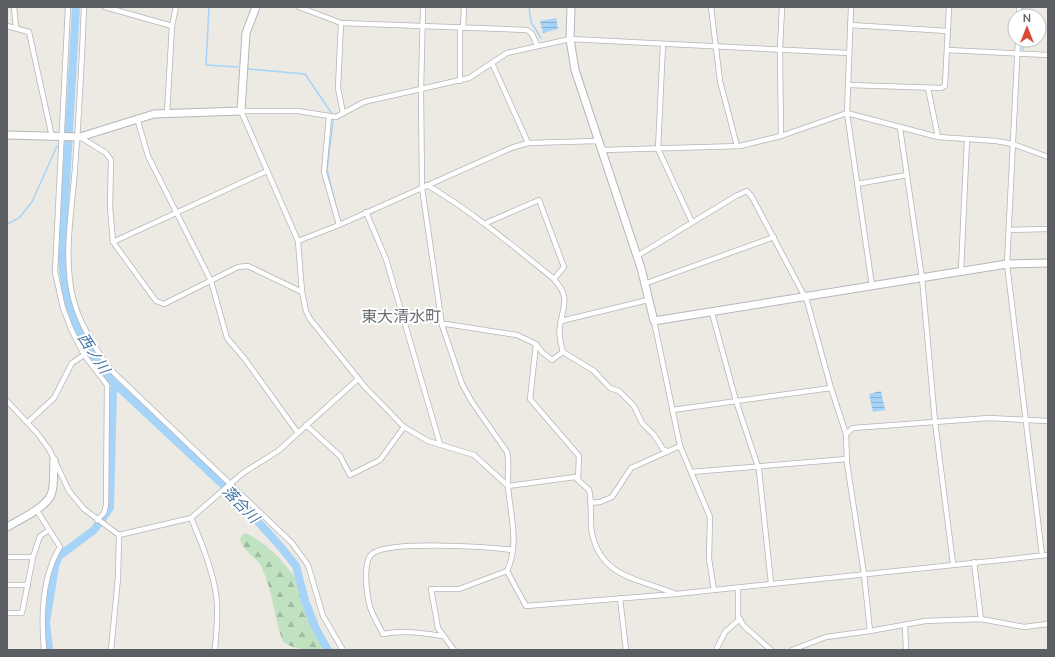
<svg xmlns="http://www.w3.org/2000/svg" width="1055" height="657" font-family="Mulish,'Noto Sans JP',sans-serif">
<defs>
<pattern id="forest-firs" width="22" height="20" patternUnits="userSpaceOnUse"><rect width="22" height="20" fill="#c0e2c1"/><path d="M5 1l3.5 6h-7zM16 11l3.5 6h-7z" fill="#9fbaa0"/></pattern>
<pattern id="water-rules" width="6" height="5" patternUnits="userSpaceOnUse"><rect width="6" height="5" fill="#a6d4f8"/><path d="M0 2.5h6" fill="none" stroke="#8aafcc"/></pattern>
</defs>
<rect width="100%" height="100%" fill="#eceae2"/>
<!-- forest -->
<path fill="url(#forest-firs)" d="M245,533C282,548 322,608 323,648C308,651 296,650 283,642C274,618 273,592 262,568C257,557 244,553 240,539L242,535Z"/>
<!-- water -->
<g fill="url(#water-rules)">
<polygon points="556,18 558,29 543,33 540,21"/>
<polygon points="881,391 885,410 873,412 869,394"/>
</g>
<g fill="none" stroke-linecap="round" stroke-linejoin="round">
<!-- stream -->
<g stroke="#a6d4f8" stroke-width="1.5">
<polyline points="209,7 206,65 238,67"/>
<polyline points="529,7 531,22 541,38"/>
<polyline points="1023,16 1023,7"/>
<polyline points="1023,50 1023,40"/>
<polyline points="248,69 305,74 332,114"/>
<polyline points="333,121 327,170 339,218"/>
<polyline points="7,224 19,218 32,202 57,146"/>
</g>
<!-- river -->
<g stroke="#a6d4f8" stroke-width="8">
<path d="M76,7L62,254C63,305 80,342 112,381L233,494L280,546L296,566L306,604L316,629L328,650"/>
<polyline points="49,650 46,622 55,566 59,556 94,530 110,508 113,390 116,385"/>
</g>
<defs>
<g id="street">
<polyline points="14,7 16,28"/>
<polyline points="68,7 55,272 63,308 71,329 84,355 107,385 106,505 104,513 97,520"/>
<path d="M84,7C82,61 79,114 75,168C72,210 63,256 73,298C80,325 95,348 111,370L292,543L308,565L323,616L343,650"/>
<polyline points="105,7 172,26"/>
<polyline points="299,7 341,23 527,30 532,34 537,45"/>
<path d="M423,7L421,90L422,188L442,325L462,384L472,402L507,452C510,463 507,474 508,486C510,514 520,544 507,571L459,589H431L438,628L454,650"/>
<polyline points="711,7 720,81 737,146"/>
<polyline points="851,7 847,113 872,286"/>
<polyline points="1019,16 1019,7"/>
<polyline points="341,23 338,88 343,113"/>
<polyline points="850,25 948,31"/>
<polyline points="7,26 29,32 52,137"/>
<polyline points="463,28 464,7"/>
<polyline points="1018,40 1007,264 1042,555"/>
<polyline points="663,44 658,149 692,222"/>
<polyline points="947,50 1048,55"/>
<polyline points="492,63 528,143"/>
<polyline points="460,81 460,27"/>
<polyline points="849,85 941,88 945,86 949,7"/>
<polyline points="928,88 938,137"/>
<polyline points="167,113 172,26 176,7"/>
<polyline points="329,117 324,172 339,225"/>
<polyline points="137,118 148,156 211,281 227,338 244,358 298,433"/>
<polyline points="900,128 922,278 935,422 953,564"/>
<polyline points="781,136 780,49 782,7"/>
<polyline points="80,137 106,153 111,160 110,207 113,242 156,301 164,304 238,267 248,266 302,292"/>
<polyline points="857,184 907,175"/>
<path d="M427,185C473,212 513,246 554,279C571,299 563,304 560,326C558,334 561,344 563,352L594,371L610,388L619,391L634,406L642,423L654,435L663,449L667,451"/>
<polyline points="366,212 386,259 440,444"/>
<polyline points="486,223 539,200 564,267 554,279"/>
<polyline points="1009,230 1048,229"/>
<polyline points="298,241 339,225 511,148 528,143 597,141 604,150 740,146 781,136 847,113 938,137 996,141 1013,144 1048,157"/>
<polyline points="113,242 267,171"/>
<polyline points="637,256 736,196 747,191 752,197 807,301 831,388 846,434 847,463 864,574 870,631"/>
<polyline points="961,271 967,139"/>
<polyline points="644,284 774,237"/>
<polyline points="712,313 736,401 759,470 771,583"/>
<polyline points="561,321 648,300"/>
<polyline points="654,321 680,446 710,517 709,559 714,590"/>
<polyline points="442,325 446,324 517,335 536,344 542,352 552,360 563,352"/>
<polyline points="536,344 530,399 579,456 578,480"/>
<polyline points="7,401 37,433 49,449 69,491 84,509 119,535 191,518 243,473 278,451 358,379"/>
<polyline points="672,410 831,388"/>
<polyline points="28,422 54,398 72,363 84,355"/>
<polyline points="306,425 340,456 350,475 380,460 404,427"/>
<polyline points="846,434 853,428 989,418 1048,421"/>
<polyline points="691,472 847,459"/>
<polyline points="590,503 600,502 612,497 631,468 680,446"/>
<path d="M36,509L60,547C42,576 41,617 44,650"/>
<path d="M191,518C201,541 216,579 217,604C218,619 216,635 215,650"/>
<polyline points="7,557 33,557"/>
<polyline points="974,562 981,619"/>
<polyline points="507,571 526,606 676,594 1048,555"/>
<polyline points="7,585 28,585"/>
<polyline points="738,588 738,617 744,626 771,650"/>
<path d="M676,594C640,579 601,578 592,533C589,519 593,503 589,490L575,477L508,486L474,455L428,441L404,427L365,387L310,319L306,311L302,292L298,241L241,111H298L336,117L364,102L469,78L507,53L570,39L849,53"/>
<polyline points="620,598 626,650"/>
<polyline points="7,613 22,613 33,557 40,536 49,530"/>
<polyline points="905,626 906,650"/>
<path d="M442,636C423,633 403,630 383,634C379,626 373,616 370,607C367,596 362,562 372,554C388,540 490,547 513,550"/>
<polyline points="111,650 118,578 119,535"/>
<polyline points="716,650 725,632 740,619"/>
<polyline points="792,650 826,637 870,631 925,621 981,619 1024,627 1048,624"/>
</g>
<g id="secondary">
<polyline points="571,7 570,39 575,70 641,268 654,321 1007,264 1048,263"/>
<polyline points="7,135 80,137 154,114 241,111 246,33 256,7"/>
<path d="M7,527C19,520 45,508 51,495C55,485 53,471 54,460"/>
</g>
</defs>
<!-- street casing -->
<use href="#street" stroke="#b3b5b9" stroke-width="6"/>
<!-- secondary casing -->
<use href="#secondary" stroke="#b4b7bc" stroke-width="9"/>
<!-- street -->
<use href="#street" stroke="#fff" stroke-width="4.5"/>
<!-- secondary -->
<use href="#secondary" stroke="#fff" stroke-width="7"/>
</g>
<g text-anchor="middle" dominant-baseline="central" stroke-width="4" stroke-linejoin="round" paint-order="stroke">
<!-- water labels -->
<g font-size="15" font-style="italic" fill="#4575a8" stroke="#fff">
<text transform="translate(94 353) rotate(57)">西ノ川</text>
<text transform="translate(241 504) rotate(46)">落合川</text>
</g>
<!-- quarter labels -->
<g font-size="16" fill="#6c7074" stroke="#fff">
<text x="401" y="316">東大清水町</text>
</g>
</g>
<!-- border -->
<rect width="1055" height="657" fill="none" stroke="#5b5e62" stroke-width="16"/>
<!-- north arrow -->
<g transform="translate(1027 28)"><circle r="19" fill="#ffffff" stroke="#bdbfc0"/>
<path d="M0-3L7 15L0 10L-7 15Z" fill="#db4739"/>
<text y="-6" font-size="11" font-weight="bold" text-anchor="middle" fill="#5b5e62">N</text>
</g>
</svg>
